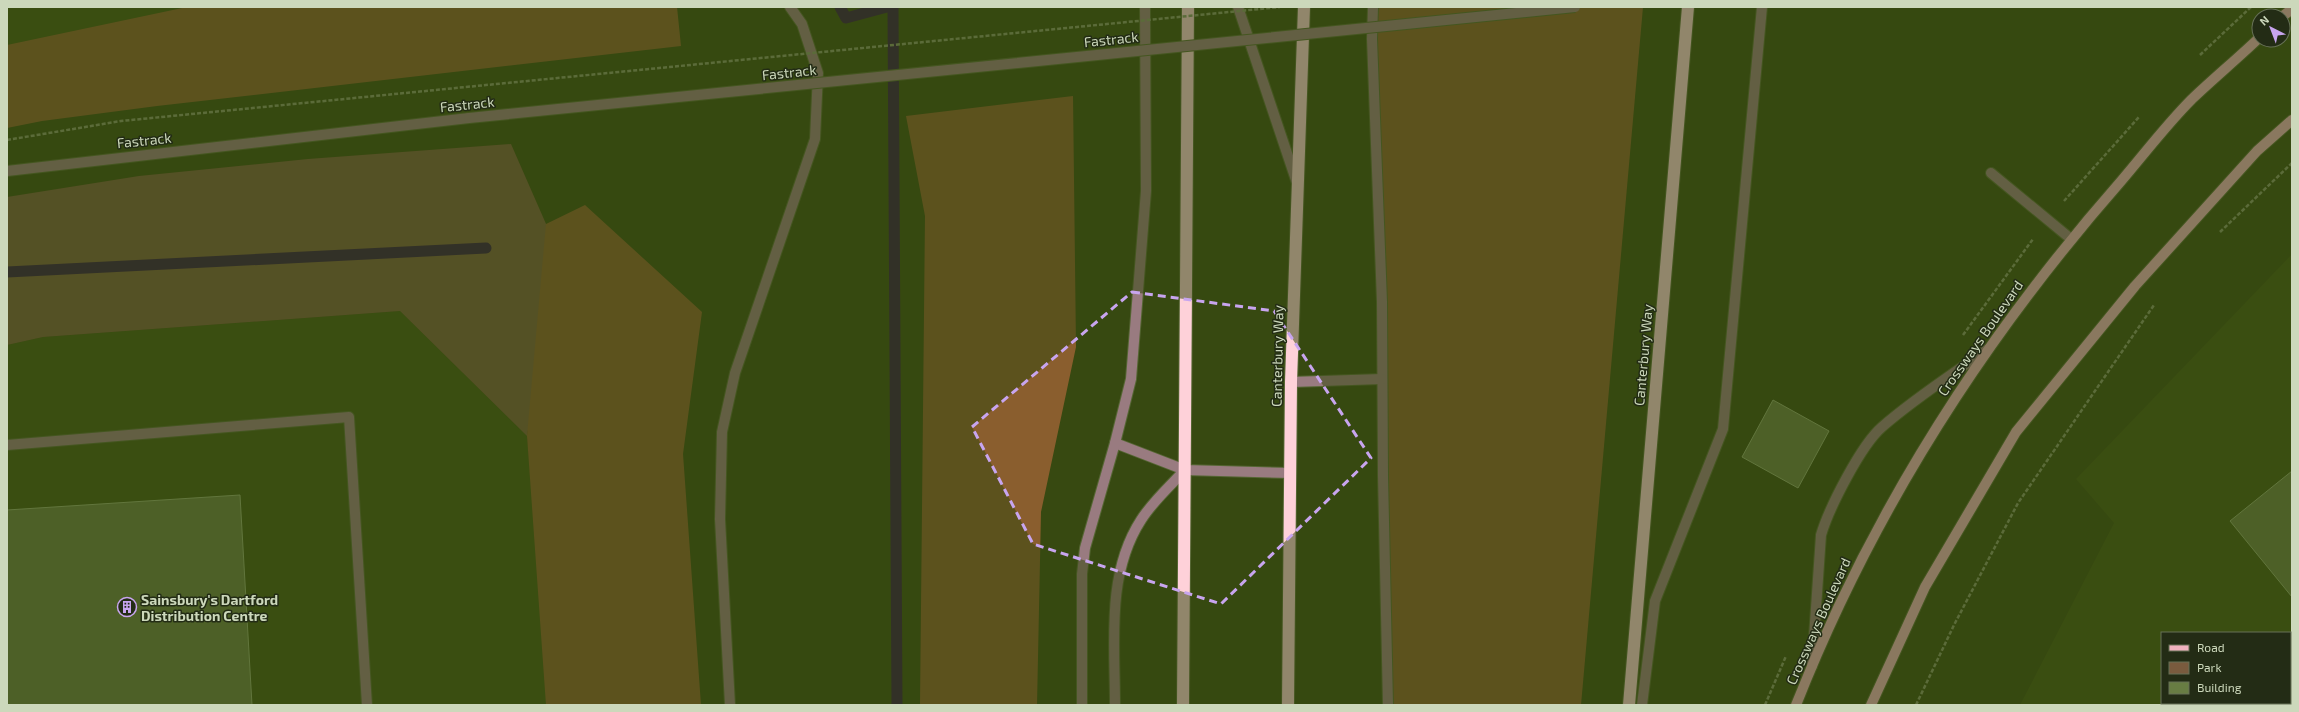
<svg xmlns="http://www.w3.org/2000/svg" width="2299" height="712" font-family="'Exo 2',sans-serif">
<rect width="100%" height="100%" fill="#374911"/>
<!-- built -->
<g fill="#3f5413" fill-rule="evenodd">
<polygon points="7,7 336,7 7,60"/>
<path d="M2292,254V705H2020L2114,523L2076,479ZM2162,633H2290V703H2162Z"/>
<polygon points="400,311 527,436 550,705 7,705 7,345 43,337"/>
</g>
<!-- green -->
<polygon fill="#795b3e" points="511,144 557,249 527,436 400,311 43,337 7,345 7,197 139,176 308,159"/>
<!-- forest -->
<g fill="#8a5e2e">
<polygon points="187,7 677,7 681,46 157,106 42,121 7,128 7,45"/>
<polygon points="1376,7 1643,7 1581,705 1388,705"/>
<polygon points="1073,96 1076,347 1041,512 1037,705 920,705 925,216 906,116"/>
<polygon points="585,205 702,312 683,454 701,705 546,705 527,436 546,224"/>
</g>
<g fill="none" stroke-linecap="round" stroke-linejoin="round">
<!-- stream -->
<g stroke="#2e1544" stroke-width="11">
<polyline points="840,7 846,18 887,7"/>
<polyline points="893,7 897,705"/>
<polyline points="7,272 486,248"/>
</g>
</g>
<!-- building -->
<g fill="#687d43" stroke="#95ab72">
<polygon points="1773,400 1829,431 1798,488 1742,457"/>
<polygon points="2292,471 2292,597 2230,521"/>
<polygon points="240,495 252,705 7,705 7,510"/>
</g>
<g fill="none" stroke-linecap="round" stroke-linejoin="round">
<defs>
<g id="minor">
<polyline points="1238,7 1297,183"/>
<polyline points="1373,7 1372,39 1382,302 1383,476 1388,705"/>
<polyline points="7,171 469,118"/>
<polyline points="1991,173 2071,239"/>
<polyline points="1291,382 1382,379"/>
<polyline points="1115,443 1185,470 1291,473"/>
<polyline points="7,445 349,417 367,705"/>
<path d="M1812,666L1821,535C1829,508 1861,445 1882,427C1915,398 1953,374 1988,349"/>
<polyline points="730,705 720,519 722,432 735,373 815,139 818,73 802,24 790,7"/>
<polyline points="1082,705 1082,574 1085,548 1115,443 1131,379 1146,191 1145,7"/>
<path d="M1115,705C1115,643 1106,574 1141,520C1153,501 1170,486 1185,470"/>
<polyline points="1642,705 1655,601 1723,429 1762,7"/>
</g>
<g id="major">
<polyline points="2283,16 2292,9"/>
<path d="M1796,705C1873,510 1984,337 2122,180C2145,153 2167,124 2192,99C2214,78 2237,59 2259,38"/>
<polyline points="1871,705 1925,587 2016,432 2135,286 2257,151 2292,120"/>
</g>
<g id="highway">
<polyline points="1183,705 1188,7"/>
<polyline points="1288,705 1291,382 1304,7"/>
<polyline points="1629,705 1688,7"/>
</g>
</defs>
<!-- minor casing -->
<use href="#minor" stroke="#563" stroke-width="12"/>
<!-- major casing -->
<use href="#major" stroke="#563" stroke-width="12"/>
<!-- highway casing -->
<use href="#highway" stroke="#563" stroke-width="14"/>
<!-- path -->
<g stroke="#87966c" stroke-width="2.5" stroke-dasharray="4 2" stroke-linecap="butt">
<polyline points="2200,55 2251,7"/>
<polyline points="7,140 121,121 466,87"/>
<polyline points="2064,201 2139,117"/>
<polyline points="2220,232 2292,163"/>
<polyline points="1963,335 2033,239"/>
<polyline points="1765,705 1786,656"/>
<polyline points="1916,705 1954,625 2018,503 2154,305"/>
</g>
<!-- minor -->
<use href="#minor" stroke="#997b80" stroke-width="10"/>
<!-- major -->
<use href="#major" stroke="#efb2be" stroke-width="10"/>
<!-- highway -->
<use href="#highway" stroke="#fed1d9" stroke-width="12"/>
<defs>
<polyline id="minor-bridge" points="469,118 1575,7"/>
</defs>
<!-- minor-bridge casing -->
<use href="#minor-bridge" stroke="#563" stroke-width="12" stroke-linecap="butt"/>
<!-- path-bridge -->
<polyline stroke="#87966c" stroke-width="2.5" stroke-dasharray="4 2" stroke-linecap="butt" points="466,87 1280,7"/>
<!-- minor-bridge -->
<use href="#minor-bridge" stroke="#997b80" stroke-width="10"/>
</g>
<!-- marked area -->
<path d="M0 0H2299V712H0ZM1132,292L1274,311L1371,458L1221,604L1033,544L972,427Z" fill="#374911" fill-opacity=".55" fill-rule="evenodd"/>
<path fill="none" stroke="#c8a5ef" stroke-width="3" stroke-dasharray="8 5" stroke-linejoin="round" d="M1132,292L1274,311L1371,458L1221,604L1033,544L972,427Z"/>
<!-- icons -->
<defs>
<symbol id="building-ring" viewBox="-11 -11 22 22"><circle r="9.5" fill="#232c15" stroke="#c8a5ef" stroke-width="1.5"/><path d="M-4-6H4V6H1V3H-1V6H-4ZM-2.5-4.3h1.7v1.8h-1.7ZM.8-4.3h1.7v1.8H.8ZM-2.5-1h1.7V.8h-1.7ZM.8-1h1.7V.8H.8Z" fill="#c8a5ef"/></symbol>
</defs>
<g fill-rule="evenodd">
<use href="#building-ring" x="116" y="596" width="22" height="22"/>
</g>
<g text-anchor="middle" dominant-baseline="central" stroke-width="3" stroke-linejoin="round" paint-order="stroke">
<!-- street labels -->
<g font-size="14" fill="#ccd8bb" stroke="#232c15">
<text transform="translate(1111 39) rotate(-6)">Fastrack</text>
<text transform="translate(789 72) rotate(-6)">Fastrack</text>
<text transform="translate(467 104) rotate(-6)">Fastrack</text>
<text transform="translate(144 140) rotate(-6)">Fastrack</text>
<text transform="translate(1980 338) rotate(-55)">Crossways Boulevard</text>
<text transform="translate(1643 355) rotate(-85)">Canterbury Way</text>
<text transform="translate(1277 356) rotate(-89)">Canterbury Way</text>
<text transform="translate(1818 621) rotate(-66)">Crossways Boulevard</text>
</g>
<!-- poi labels -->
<g font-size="14" font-weight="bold" fill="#ccd8bb" stroke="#232c15" text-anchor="start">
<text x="141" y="599">Sainsbury's Dartford<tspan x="141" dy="16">Distribution Centre</tspan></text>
</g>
</g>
<!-- border -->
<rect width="2299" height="712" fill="none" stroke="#ccd8bb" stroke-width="16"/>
<!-- legend -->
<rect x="2161" y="632" width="130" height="72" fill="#232c15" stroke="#677157"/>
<rect x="2169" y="645" width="20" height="6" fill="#efb2be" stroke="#677157"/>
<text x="2197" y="652" font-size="12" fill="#ccd8bb">Road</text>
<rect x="2169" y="662" width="20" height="12" fill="#795b3e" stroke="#677157"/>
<text x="2197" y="672" font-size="12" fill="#ccd8bb">Park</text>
<rect x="2169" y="682" width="20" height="12" fill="#687d43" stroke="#677157"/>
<text x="2197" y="692" font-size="12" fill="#ccd8bb">Building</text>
<!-- north arrow -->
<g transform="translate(2271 28) rotate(318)"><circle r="19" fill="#232c15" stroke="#677157"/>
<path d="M0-3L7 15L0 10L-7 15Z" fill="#c8a5ef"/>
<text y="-6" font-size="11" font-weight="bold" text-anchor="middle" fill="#ccd8bb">N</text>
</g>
</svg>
